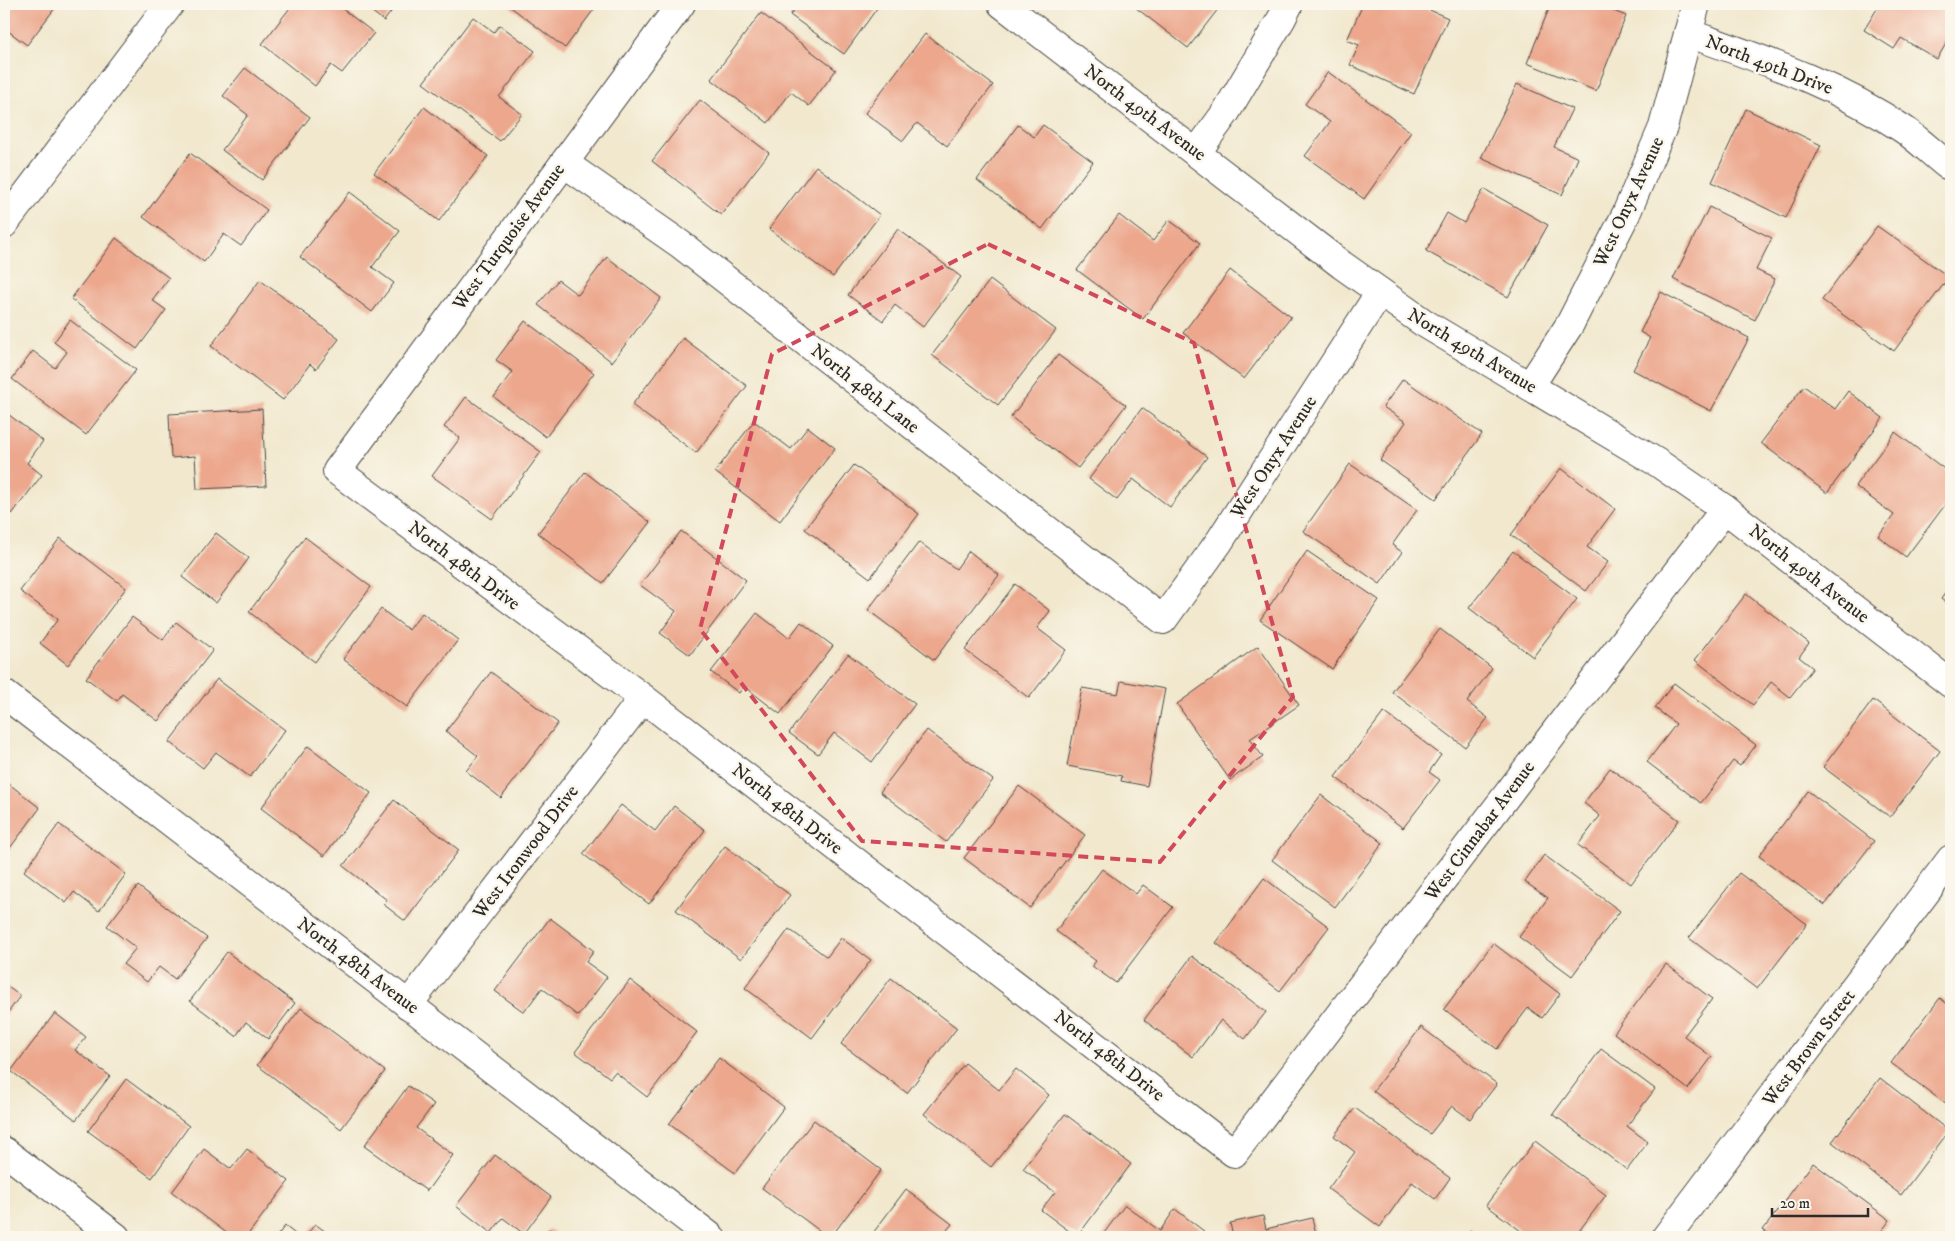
<svg xmlns="http://www.w3.org/2000/svg" width="1955" height="1241" font-family="'IM FELL DW Pica',serif">
<rect width="100%" height="100%" fill="#fbf7ec"/>
<filter id="ink" filterUnits="userSpaceOnUse"><feTurbulence type="fractalNoise" baseFrequency=".02" numOctaves="2"/><feDisplacementMap in="SourceGraphic" scale="10" xChannelSelector="R" yChannelSelector="G"/><feConvolveMatrix kernelMatrix="1 2 1 2 8 2 1 2 1" color-interpolation-filters="sRGB"/></filter>
<filter id="wash" filterUnits="userSpaceOnUse"><feTurbulence type="fractalNoise" baseFrequency=".0096" numOctaves="4" result="noise"/><feDisplacementMap in="SourceGraphic" scale="20" xChannelSelector="R" yChannelSelector="G"/><feGaussianBlur stdDeviation="1.12" result="paint"/><feColorMatrix in="noise" values="0 0 0 0 0 0 0 0 0 0 0 0 0 0 0 0 0 1.4 0 .05"/><feComposite in="paint" operator="in"/></filter>
<g filter="url(#wash)">
<rect width="100%" height="100%" fill="#f1e8ce"/>
<g id="blocks">
<!-- building -->
<g fill="#eca78d">
<polygon points="4,4 58,4 27,45 4,28"/>
<polygon points="293,4 336,4 374,33 342,73 331,65 315,86 262,44"/>
<polygon points="362,4 397,4 384,21"/>
<polygon points="509,4 598,4 565,48 508,5"/>
<polygon points="799,4 880,4 844,54 790,15"/>
<polygon points="1131,4 1222,4 1188,48"/>
<polygon points="1363,4 1416,4 1448,18 1414,94 1350,65 1359,45 1347,40"/>
<polygon points="1551,4 1596,4 1626,16 1596,91 1527,63"/>
<polygon points="1880,4 1951,4 1951,35 1937,59 1901,38 1894,49 1864,30"/>
<polygon points="761,13 836,70 809,106 791,92 768,123 711,79"/>
<polygon points="473,17 494,32 500,25 535,51 499,97 522,114 500,141 423,83"/>
<polygon points="925,34 993,85 947,146 917,123 903,141 865,113"/>
<polygon points="245,68 310,117 262,180 222,150 248,115 223,96"/>
<polygon points="1328,72 1411,132 1364,199 1305,156 1330,122 1305,104"/>
<polygon points="1517,84 1572,109 1554,147 1578,158 1562,195 1481,158"/>
<polygon points="700,100 769,153 721,215 652,161"/>
<polygon points="424,107 488,156 439,221 374,173"/>
<polygon points="1746,109 1821,145 1786,218 1712,182"/>
<polygon points="1018,125 1034,137 1043,125 1093,162 1042,229 977,180"/>
<polygon points="190,153 267,210 241,246 224,234 204,262 143,217"/>
<polygon points="816,166 880,215 833,277 769,229"/>
<polygon points="1484,189 1548,225 1508,297 1426,251 1447,213 1464,223"/>
<polygon points="350,192 400,231 372,267 394,283 372,312 300,257"/>
<polygon points="1709,207 1772,238 1756,270 1775,279 1755,320 1673,279"/>
<polygon points="1119,215 1153,241 1169,220 1200,243 1143,319 1077,270"/>
<polygon points="1877,226 1949,277 1894,351 1822,300"/>
<polygon points="898,229 961,277 923,327 895,305 883,321 848,295"/>
<polygon points="116,238 169,278 152,300 166,310 137,349 71,299"/>
<polygon points="607,257 661,298 612,362 538,305 558,280 578,295"/>
<polygon points="1230,270 1291,317 1244,379 1183,333"/>
<polygon points="260,280 339,339 316,369 310,364 283,400 211,346"/>
<polygon points="990,280 1056,330 998,405 932,355"/>
<polygon points="1661,292 1749,338 1711,411 1633,370 1650,338 1640,332"/>
<polygon points="70,320 136,370 86,435 12,379 33,351 55,368 67,352 54,342"/>
<polygon points="525,321 594,373 546,437 494,397 513,372 496,360"/>
<polygon points="683,338 747,386 696,453 632,405"/>
<polygon points="1058,355 1126,405 1078,468 1011,417"/>
<polygon points="1403,379 1482,434 1436,499 1380,460 1406,422 1383,407"/>
<polygon points="1804,386 1835,409 1848,391 1883,418 1827,493 1761,443"/>
<polygon points="466,397 541,452 492,519 432,476 460,438 444,427"/>
<polygon points="1142,408 1207,457 1170,507 1133,479 1117,500 1089,479"/>
<polygon points="262,409 266,486 197,489 195,456 171,458 169,414"/>
<polygon points="4,411 43,441 27,463 42,475 12,514 4,508"/>
<polygon points="754,421 791,449 808,427 835,448 780,521 715,472"/>
<polygon points="1895,432 1951,474 1951,497 1906,557 1878,536 1894,515 1855,486"/>
<polygon points="1350,464 1417,510 1392,545 1402,552 1380,584 1303,531"/>
<polygon points="854,465 919,514 870,578 805,529"/>
<polygon points="1561,468 1615,509 1587,547 1608,562 1586,591 1511,535"/>
<polygon points="585,472 650,522 603,583 538,533"/>
<polygon points="681,531 746,580 690,655 660,633 676,611 640,585"/>
<polygon points="216,533 249,558 216,603 182,577"/>
<polygon points="305,537 371,587 315,662 249,612"/>
<polygon points="60,538 126,588 68,665 40,643 58,619 20,591"/>
<polygon points="919,542 956,569 969,551 999,575 934,660 868,610"/>
<polygon points="1307,551 1379,600 1332,669 1260,620"/>
<polygon points="1513,551 1577,599 1533,657 1469,608"/>
<polygon points="1015,584 1050,611 1037,628 1066,650 1029,698 965,650"/>
<polygon points="1951,585 1951,607 1941,599"/>
<polygon points="1746,594 1809,643 1799,657 1813,668 1790,697 1771,682 1753,705 1695,660"/>
<polygon points="381,609 409,630 422,613 458,640 407,707 343,659"/>
<polygon points="757,613 789,638 801,622 833,646 780,714 744,686 739,693 711,672"/>
<polygon points="132,617 163,640 176,622 213,650 158,721 122,694 117,701 86,678"/>
<polygon points="1440,629 1492,668 1467,702 1488,718 1465,747 1392,692"/>
<polygon points="1258,646 1299,705 1250,739 1263,757 1230,780 1177,704"/>
<polygon points="848,654 915,704 872,762 834,733 818,754 789,733"/>
<polygon points="491,672 558,723 501,798 466,771 478,756 446,731"/>
<polygon points="217,679 285,730 250,777 216,752 203,768 169,742"/>
<polygon points="1121,681 1165,689 1147,786 1121,781 1122,776 1067,766 1082,688 1118,694"/>
<polygon points="1674,683 1756,745 1740,766 1733,761 1701,803 1647,762 1676,724 1655,708"/>
<polygon points="1873,700 1940,751 1890,817 1823,767"/>
<polygon points="1384,712 1441,755 1429,772 1440,780 1403,828 1335,777"/>
<polygon points="927,730 993,780 946,842 880,792"/>
<polygon points="308,746 371,793 324,856 261,808"/>
<polygon points="1610,768 1679,820 1631,884 1578,845 1600,816 1584,803"/>
<polygon points="4,780 40,808 4,856"/>
<polygon points="1019,786 1085,835 1030,908 964,858"/>
<polygon points="1808,791 1874,841 1825,905 1759,856"/>
<polygon points="1321,795 1383,843 1335,907 1272,860"/>
<polygon points="394,800 459,850 405,921 383,904 387,900 343,866"/>
<polygon points="621,805 655,831 674,806 705,830 649,904 583,854"/>
<polygon points="59,824 126,874 99,911 74,892 66,903 24,871"/>
<polygon points="725,846 790,895 741,959 676,910"/>
<polygon points="1544,855 1620,911 1572,976 1519,937 1548,898 1525,882"/>
<polygon points="1102,869 1136,894 1143,885 1173,907 1116,983 1092,966 1096,961 1056,931"/>
<polygon points="1739,873 1807,924 1757,989 1689,938"/>
<polygon points="1264,878 1329,927 1280,991 1216,943"/>
<polygon points="138,886 207,938 175,979 159,967 147,982 123,964 136,948 107,926"/>
<polygon points="550,918 594,951 586,962 607,977 578,1016 542,988 524,1012 495,991"/>
<polygon points="789,929 827,957 841,938 871,960 812,1038 745,988"/>
<polygon points="1493,943 1560,994 1542,1018 1528,1008 1497,1049 1444,1009"/>
<polygon points="227,952 295,1003 268,1039 246,1022 236,1036 190,1001"/>
<polygon points="1192,956 1266,1012 1245,1039 1221,1020 1193,1057 1144,1020"/>
<polygon points="1666,964 1712,999 1684,1036 1712,1057 1688,1089 1614,1033"/>
<polygon points="891,978 957,1028 907,1093 841,1044"/>
<polygon points="630,980 697,1032 647,1097 615,1072 610,1078 575,1052"/>
<polygon points="4,984 20,996 4,1018"/>
<polygon points="1940,998 1951,1007 1951,1108 1891,1063"/>
<polygon points="301,1008 385,1071 341,1129 257,1065"/>
<polygon points="55,1013 86,1037 75,1050 110,1076 76,1120 11,1071"/>
<polygon points="1421,1027 1497,1084 1470,1119 1452,1106 1430,1134 1373,1091"/>
<polygon points="1601,1049 1655,1089 1627,1126 1648,1142 1627,1170 1553,1114"/>
<polygon points="719,1058 784,1107 735,1173 669,1124"/>
<polygon points="965,1063 999,1090 1016,1069 1049,1095 991,1167 924,1114"/>
<polygon points="1880,1078 1949,1131 1901,1195 1832,1142"/>
<polygon points="126,1079 189,1126 152,1178 88,1131"/>
<polygon points="408,1086 434,1104 416,1128 453,1155 427,1191 364,1146"/>
<polygon points="1355,1108 1450,1178 1435,1199 1412,1182 1380,1227 1328,1189 1355,1152 1334,1136"/>
<polygon points="1065,1114 1131,1164 1077,1237 1041,1210 1055,1192 1023,1169"/>
<polygon points="814,1120 881,1170 831,1237 828,1237 762,1188"/>
<polygon points="1535,1141 1606,1195 1579,1231 1580,1232 1576,1237 1529,1237 1486,1205"/>
<polygon points="204,1149 231,1169 247,1149 289,1181 246,1237 232,1237 172,1192"/>
<polygon points="495,1155 551,1197 524,1234 503,1218 491,1233 456,1206"/>
<polygon points="1813,1163 1890,1220 1877,1237 1773,1237 1763,1230"/>
<polygon points="906,1189 952,1224 943,1235 946,1237 870,1237"/>
<polygon points="1125,1205 1160,1231 1175,1209 1205,1232 1202,1237 1101,1237"/>
<polygon points="1263,1216 1266,1229 1312,1218 1317,1237 1233,1237 1230,1223"/>
<polygon points="315,1224 333,1237 305,1237"/>
<polygon points="285,1226 299,1237 276,1237"/>
<polygon points="549,1229 560,1237 542,1237"/>
<polygon points="1470,1230 1480,1237 1465,1237"/>
</g>
</g>
</g>
<g filter="url(#ink)">
<use href="#blocks" fill-opacity="0" stroke="#494743" stroke-width="1"/>
<g fill="none" stroke-linecap="round" stroke-linejoin="round">
<defs>
<g id="minor">
<polyline points="681,4 337,471 643,698 1234,1153 1725,509"/>
<polyline points="1002,4 1342,265 1424,323 1658,463 1725,509 1951,684"/>
<path d="M1688,33C1763,60 1836,84 1903,129C1918,139 1932,153 1947,165"/>
<polyline points="1197,152 1226,112 1282,18 1289,4"/>
<polyline points="564,163 680,244 1163,620 1219,542 1380,292"/>
<polyline points="4,224 170,4"/>
<polyline points="1530,386 1570,324 1626,214 1663,127 1696,4"/>
<polyline points="4,694 711,1237"/>
<polyline points="408,1005 643,698"/>
<polyline points="4,1151 116,1237"/>
<polyline points="1666,1237 1951,859"/>
</g>
</defs>
<!-- minor casing -->
<use href="#minor" stroke="#494743" stroke-width="30"/>
<!-- minor -->
<use href="#minor" stroke="#fff" stroke-width="28"/>
</g>
</g>
<!-- marked area -->
<path fill="none" stroke="#d1495b" stroke-width="4" stroke-dasharray="10 6" stroke-linejoin="round" d="M988,244L1194,343L1293,697L1160,862L862,841L700,629L772,354Z"/>
<g text-anchor="middle" dominant-baseline="central" stroke-width="5" stroke-linejoin="round" paint-order="stroke">
<!-- street labels -->
<g font-size="19" fill="#2b2b2b" stroke="#fbf7ec">
<text transform="translate(1769 65) rotate(21)">North 49th Drive</text>
<text transform="translate(1145 113) rotate(37)">North 49th Avenue</text>
<text transform="translate(1629 202) rotate(-65)">West Onyx Avenue</text>
<text transform="translate(509 237) rotate(-54)">West Turquoise Avenue</text>
<text transform="translate(1472 351) rotate(31)">North 49th Avenue</text>
<text transform="translate(865 389) rotate(38)">North 48th Lane</text>
<text transform="translate(1274 457) rotate(-57)">West Onyx Avenue</text>
<text transform="translate(464 566) rotate(37)">North 48th Drive</text>
<text transform="translate(1809 574) rotate(38)">North 49th Avenue</text>
<text transform="translate(787 809) rotate(38)">North 48th Drive</text>
<text transform="translate(1480 831) rotate(-53)">West Cinnabar Avenue</text>
<text transform="translate(526 852) rotate(-53)">West Ironwood Drive</text>
<text transform="translate(358 966) rotate(37)">North 48th Avenue</text>
<text transform="translate(1809 1048) rotate(-53)">West Brown Street</text>
<text transform="translate(1109 1056) rotate(38)">North 48th Drive</text>
</g>
</g>
<!-- margin -->
<rect width="1955" height="1241" fill="none" stroke="#fbf7ec" stroke-width="20"/>
<!-- scale -->
<path d="M1772 1208v8h96v-8" fill="none" stroke="#2b2b2b" stroke-width="2.5"/>
<text x="1780" y="1208" font-size="15" fill="#2b2b2b" stroke="#fbf7ec" stroke-width="4" paint-order="stroke">20 m</text>
</svg>
